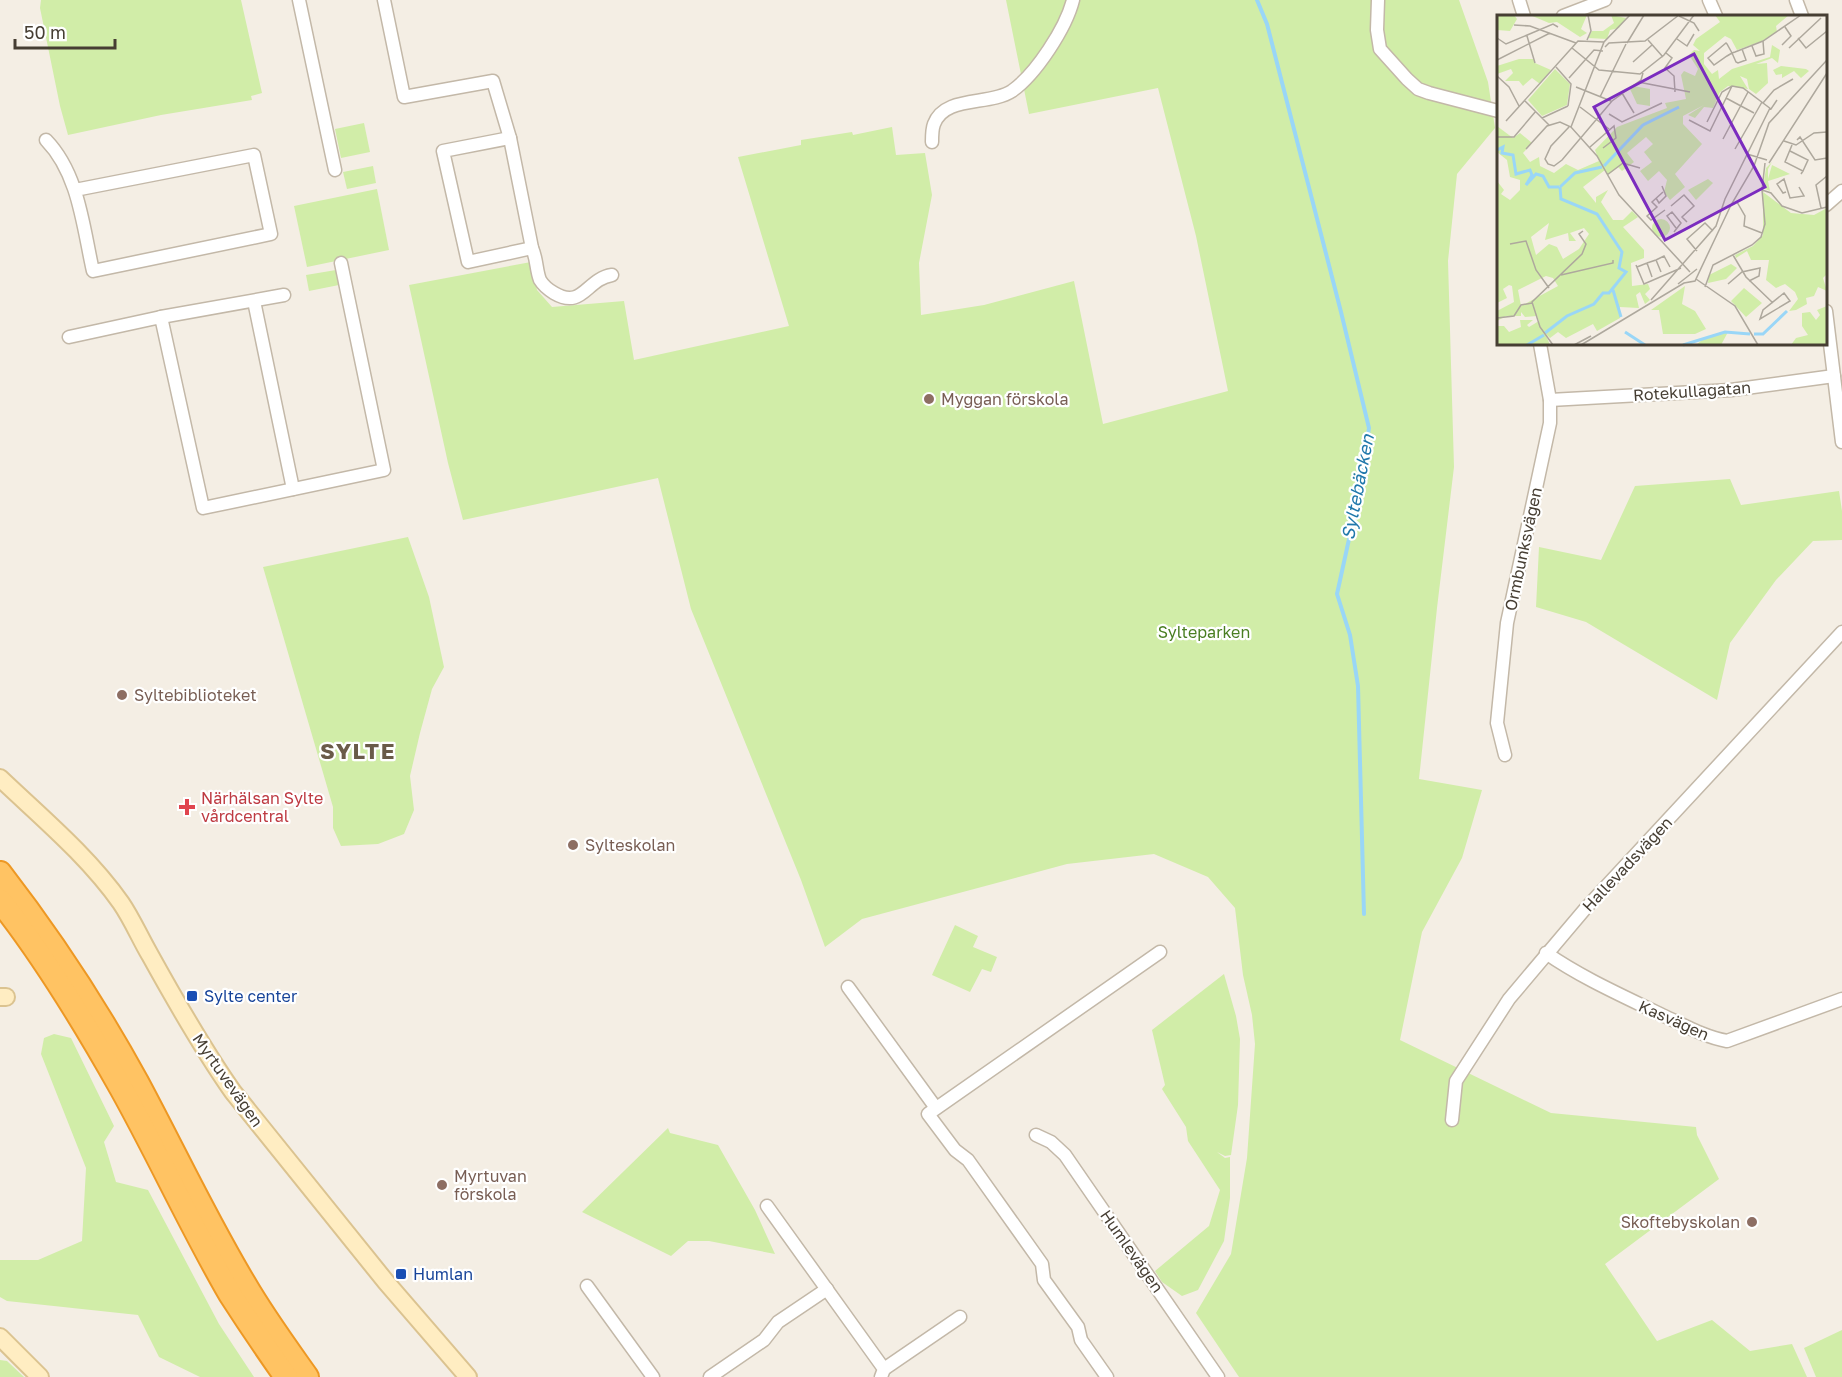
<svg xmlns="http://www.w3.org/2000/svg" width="1842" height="1377" font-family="'Golos Text',sans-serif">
<rect width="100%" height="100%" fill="#f4eee4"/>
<!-- green -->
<g fill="#d1eda8">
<polygon points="41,0 241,0 262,93 251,96 252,100 161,115 68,135 60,106 40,8"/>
<polygon points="1006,0 1459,0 1488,82 1495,128 1457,174 1448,261 1454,467 1437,608 1419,779 1482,790 1462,858 1422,932 1400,1040 1551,1113 1696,1127 1697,1135 1719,1179 1605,1264 1657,1341 1712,1320 1750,1351 1792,1344 1807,1377 1239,1377 1196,1313 1231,1254 1247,1158 1255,1044 1252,1015 1243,975 1235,908 1208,877 1154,854 1067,864 862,919 825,947 801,880 691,609 658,478 463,520 448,463 409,285 531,262 537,290 552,307 624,301 634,360 789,326 738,157 801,145 801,140 852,132 853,135 892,127 896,155 925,153 932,195 919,263 921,315 984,305 1074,281 1103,424 1228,391 1196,236 1158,88 1029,114"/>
<polygon points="364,123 370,152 341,158 335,129"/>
<polygon points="373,166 376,183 347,189 343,172"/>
<polygon points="377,189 389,250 307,267 294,206"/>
<polygon points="336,270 339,285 309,291 306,275"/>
<polygon points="1730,479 1741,505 1839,491 1842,511 1842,540 1813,541 1776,580 1730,643 1717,700 1586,622 1536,607 1539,547 1601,560 1635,486"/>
<polygon points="408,537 429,597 444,667 432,689 420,733 410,776 414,810 404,834 378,844 341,846 333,828 333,807 263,567"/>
<polygon points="955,925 978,936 973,947 997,957 991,972 982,969 970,992 932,975"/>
<polygon points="1224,974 1236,1016 1240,1039 1238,1105 1231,1155 1225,1156 1217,1152 1225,1158 1230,1157 1230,1198 1224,1241 1198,1290 1182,1296 1162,1282 1155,1271 1209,1226 1220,1190 1188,1141 1186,1127 1162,1089 1165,1085 1152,1030"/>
<polygon points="54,1034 71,1038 114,1126 104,1142 116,1182 148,1190 219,1324 254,1377 200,1377 159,1357 138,1315 7,1301 0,1297 0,1260 38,1260 82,1241 86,1168 41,1054 44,1038"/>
<polygon points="668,1128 670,1133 718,1145 755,1210 775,1254 709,1241 688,1241 671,1256 582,1212"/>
<polygon points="1842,1330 1842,1377 1816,1377 1804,1348"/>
<polygon points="0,1360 7,1361 24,1377 0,1377"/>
</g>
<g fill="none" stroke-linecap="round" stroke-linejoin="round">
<!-- stream -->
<polyline stroke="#99d6f7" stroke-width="4" points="1257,0 1267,24 1341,312 1369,428 1358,498 1337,594 1350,635 1358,686 1364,914"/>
<defs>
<g id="street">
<polyline points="299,0 335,170"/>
<path d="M384,0L404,97L493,81L510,138L532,248C537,259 536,270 540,280C543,285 549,290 554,293C583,310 586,279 612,275"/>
<polyline points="1378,0 1377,30 1380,49 1407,79 1418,89 1429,93 1498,111"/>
<polyline points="1519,0 1524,16"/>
<polyline points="1709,0 1716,16"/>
<polyline points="1796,0 1802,16"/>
<polyline points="1563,16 1605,0"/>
<polyline points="510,138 443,151 468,262 532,248"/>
<path d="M46,140C79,174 83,227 93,271L271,234L254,155L75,190"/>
<path d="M932,142C932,136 932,129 934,124C945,95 989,106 1012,91C1036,74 1066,28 1073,0"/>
<polyline points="1826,205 1842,191"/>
<polyline points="254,301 293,489"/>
<polyline points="1826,311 1842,442"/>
<polyline points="161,317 284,295"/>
<polyline points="69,337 161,317 203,508 384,470 341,263"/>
<polyline points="1550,400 1731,390 1834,376"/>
<polyline points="1505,755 1497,723 1507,623 1550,423 1550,400 1540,344"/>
<path d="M1546,953C1582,978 1623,996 1662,1015C1682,1024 1704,1037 1727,1041L1842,999"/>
<polyline points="848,987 936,1108"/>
<polyline points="1452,1120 1456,1081 1509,999 1585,909 1842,632"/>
<polyline points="1036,1135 1051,1142 1065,1155 1218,1377"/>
<polyline points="767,1206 884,1369 881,1377"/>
<polyline points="587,1286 653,1377"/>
<polyline points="884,1369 960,1317"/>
<polyline points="710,1377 764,1340 778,1322 827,1289"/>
<polyline points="1107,1377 1081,1340 1078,1327 1044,1280 1042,1264 968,1160 955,1150 928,1114 1160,952"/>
</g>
<g id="secondary">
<path d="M0,778C41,817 88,856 121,903C132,919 140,938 150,955C176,1002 202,1048 233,1092L386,1282L468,1377"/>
<polyline points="0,997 6,997"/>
<polyline points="0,1337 40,1377"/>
</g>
<g id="highway">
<path d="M0,873C51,939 97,1009 137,1082C173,1149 205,1218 244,1283C263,1316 285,1346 307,1377"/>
<path d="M0,901C46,959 85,1024 121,1088C159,1156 191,1227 230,1294C248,1322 267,1350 286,1377"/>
</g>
</defs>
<!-- street casing -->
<use href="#street" stroke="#c3b8a8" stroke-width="15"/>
<!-- secondary casing -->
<use href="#secondary" stroke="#dbc390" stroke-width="20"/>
<!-- highway casing -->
<use href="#highway" stroke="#ed9824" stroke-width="26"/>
<!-- street -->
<use href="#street" stroke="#fff" stroke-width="12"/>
<!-- secondary -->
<use href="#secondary" stroke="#ffedc2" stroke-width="16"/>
<!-- highway -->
<use href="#highway" stroke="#ffc363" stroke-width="22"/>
</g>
<!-- markers -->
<g fill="#8d6e63" stroke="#fff" stroke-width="2">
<circle cx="929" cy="399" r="6"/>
<circle cx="122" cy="695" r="6"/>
<circle cx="573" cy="845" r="6"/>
<circle cx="442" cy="1185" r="6"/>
<circle cx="1752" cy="1222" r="6"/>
</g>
<path fill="#e0444e" stroke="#fff" stroke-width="2" d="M184 798h6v6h6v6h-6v6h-6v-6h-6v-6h6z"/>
<g fill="#1a4fb4" stroke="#fff" stroke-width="2">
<rect x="186" y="990" width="12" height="12" rx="3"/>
<rect x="395" y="1268" width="12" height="12" rx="3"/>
</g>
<g text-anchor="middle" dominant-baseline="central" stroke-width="4.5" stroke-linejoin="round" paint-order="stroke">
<!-- street labels -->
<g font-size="16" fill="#463e33" stroke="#fff">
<text transform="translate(1692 391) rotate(-4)">Rotekullagatan</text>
<text transform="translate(1523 549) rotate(-78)">Ormbunksvägen</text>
<text transform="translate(1627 864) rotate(-47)">Hallevadsvägen</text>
<text transform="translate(1674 1020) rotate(24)">Kasvägen</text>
<text transform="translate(228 1080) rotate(55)">Myrtuvevägen</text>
<text transform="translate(1132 1251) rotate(55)">Humlevägen</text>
</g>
<!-- education labels -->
<g font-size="16" fill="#785e54" stroke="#fff" text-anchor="start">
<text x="941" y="399">Myggan förskola</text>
<text x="134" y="695">Syltebiblioteket</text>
<text x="585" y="845">Sylteskolan</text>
<text x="454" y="1176">Myrtuvan<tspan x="454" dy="18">förskola</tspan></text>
<text x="1740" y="1222" text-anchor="end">Skoftebyskolan</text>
</g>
<!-- park labels -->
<g font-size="16" fill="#497e21" stroke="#fff">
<text x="1204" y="632">Sylteparken</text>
</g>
<!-- health labels -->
<g font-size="16" fill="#be3a42" stroke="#fff" text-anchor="start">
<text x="201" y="798">Närhälsan Sylte<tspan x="201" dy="18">vårdcentral</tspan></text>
</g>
<!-- transit labels -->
<g font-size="16" fill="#164399" stroke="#fff" text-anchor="start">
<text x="204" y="996">Sylte center</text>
<text x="413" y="1274">Humlan</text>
</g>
<!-- water labels -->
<g font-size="18" font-style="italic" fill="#2078ab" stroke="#fff">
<text transform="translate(1357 487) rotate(-79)">Syltebäcken</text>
</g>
<!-- district labels -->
<g font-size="22" font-weight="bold" letter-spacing="1.5" fill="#6a5b49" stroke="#fff">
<text x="358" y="750">SYLTE</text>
</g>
</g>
<!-- overview -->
<g transform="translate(1497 15)">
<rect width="330" height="330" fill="#f4eee4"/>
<path d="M0,0H17L20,4L13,16L0,15ZM33,0H90L84,14L90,18L83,22L60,7L52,8ZM114,0L129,3L122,13L113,15L110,24L91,23L95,16H106L117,8ZM218,0H292L279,11L280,17L265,26L240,35L234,24L228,21L207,38V49L215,59L221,55L222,64L235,54L273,42L275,30L283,35L281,48L275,43L259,49L270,48L271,68L259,79L252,74L250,64L243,61L251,74L231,71L223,77L216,93L207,92L198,103L191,100L207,90L186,101V109L205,129L178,159L188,172L173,185L167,177L170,165L162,156L151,166L143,156L155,147L147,137L156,129L149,122L130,138L137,147L125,156L121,152L111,160L108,155L86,172L99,188V182L111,175L104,187L116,205H126L135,196L141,202L126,212L147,235V243L134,248L135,271L151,269L153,274L148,279L153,285L148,289L143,277L139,280L142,293L123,292V303L100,316L96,309L69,323L61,317L53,323L48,318L53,330H0V311H7L12,317L24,312L23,305H36L30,310L32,312L42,306L40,301L28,302L24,297V301H9L0,306V296L17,287L15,271L12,270L6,274L10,283L0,288V166L7,175L4,179L13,185L23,175V165L13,162L10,145L0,137V111L16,123L23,118L35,128L26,138L33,147L42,142L43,151L57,158L69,149L81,155L102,146L98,135L120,112L170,93L168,88L189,84L184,60L187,56L198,61L201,54L192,40L197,35L203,36L196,30L199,24L223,7ZM52,208L48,225L71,218L72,226H79L73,218L87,213L92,219L82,234L66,244L60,232L52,229L39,240L34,222ZM49,261L56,263L61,271L24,291L21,275ZM22,44H36L38,48L54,55L43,69L35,63L26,71L22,66H8L16,58L14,54L0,59V51ZM284,51L309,54L312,56L304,63L297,56L285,63V59L279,60L276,55ZM58,54L73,69L70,90L45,101L31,85ZM136,71L153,74V91L140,89L133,74ZM275,147L271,154V164L275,150L293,159L271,166L273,176L266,173L269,153ZM211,164L216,168L199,185L191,175ZM266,177L294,198L317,200L330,193V259L326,263L330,276L321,272L317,281L309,283L310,289L299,295L292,296L301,284L298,277L288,269L279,273L269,265L272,245H254L250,236L239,243L238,240L256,231L266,220ZM155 213a9 9 0 1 1 18 0a9 9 0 1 1-18 0ZM234,249L240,253L229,264L211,268L212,260ZM188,271L185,289L198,296L209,314L198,319H166L162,295H154ZM247,273L265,288L249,302L234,286ZM330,291V330H294L299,323L311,320L305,311V298L313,297L319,305L323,300L320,295ZM231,317L224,330H199L205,325Z" fill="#d1eda8" fill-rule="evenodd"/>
<path fill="none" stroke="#99d6f7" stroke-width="3" d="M0,135L6,132L5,138L16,140L19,159L33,155L35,160L29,170L39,159L46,161L52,172H62M107,151L146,110L182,92M63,172L78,158L105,152M116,275L124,302M128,317L148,330M48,318L70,301L97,289L106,278H112L129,257L122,253L125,237L100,199L64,184L63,172M257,319H266L290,296M30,330L47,320M186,330L228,317L253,319"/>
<path fill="none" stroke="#aea89d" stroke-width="1.5" d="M182,1L197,8L202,16M17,10L33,11L79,28M30,21L38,48M0,23L9,29L56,9L61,12M301,23L309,33L330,16M180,24L190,31L197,19M90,25L94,16L91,0M151,25L166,42M130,28L147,0M285,30L294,21L288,12M255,31L259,41L267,39L266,26M108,32L112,28L148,26L182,0M75,33L102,55L143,59L167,40L197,0M292,33L324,3M245,34L249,45L241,48L239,47L235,38L230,29L229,28L211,43L217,50L230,41L235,38L238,37L266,26L304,0M169,38L175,43L168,53L177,61L178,77M0,45L53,18M136,47L155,30M59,52L74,69L71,91M0,61L12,72L22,91M72,63L97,35L106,36M141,67L193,77M79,72L114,86M125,78L137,98M103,82L129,29M229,83L257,98M28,86L52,110M266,88L277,75L296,64M83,92L112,114M112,99L125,107L165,88M45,103L71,91M192,105L213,116L235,71M9,106L81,26L107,27M210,107L225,77L235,71L246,73L274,94L280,85M72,112L54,131L48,144L51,149L57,151L65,145L115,86L144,65L146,58M74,112L107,27L133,0M0,122H17L39,96M226,124L251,77M300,125L303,122L318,145L330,143M287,126L299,130L317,118L330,117M295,130L288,147L306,156L304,159M93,132L117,111L119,123L106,133M29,134L50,111L63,107L74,112L100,141L122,180L193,257M238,134L265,87M293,136L311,145L306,156M250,139L270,145M268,148L265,175L274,178L285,191L305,198L330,192M272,148L330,58M110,160L126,148L143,153M166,177L155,187L160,192L150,201L154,205L168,195M289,177L286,178L280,169L287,164L293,183L307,181L302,172M159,183L162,188L169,181L165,171M240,187L248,201L247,211L265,218M174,191L187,180L197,191L185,202L190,207M324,193L319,170L330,161M177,217L184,208L175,197L170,201L179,213M13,229L29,226L39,255L52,273M200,236L190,224L208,208L216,216M236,240L249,262L276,288M159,245L167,241L173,252M150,248L159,245L164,257M139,250L147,269L184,253M140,252L150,248L155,262M64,260L116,248V245M199,264L238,291L261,330M181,269L200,254M231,269L245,257L263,253L262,261L252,266M208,272L216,250L255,230L264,222L268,209L265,175M287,278L293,286L263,304L266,295ZM154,285L219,211L228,184L273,93M0,303L17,301L24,290L35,288M56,330L43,312L35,287L85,239L89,229L82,219L86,216M77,330L94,321M84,330L187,268L198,266L234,190L257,151L272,108L330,45"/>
<path fill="#7b2cbf" fill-opacity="0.15" stroke="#7b2cbf" stroke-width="3" d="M197,39L268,172L168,225L97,92Z"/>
<rect width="330" height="330" fill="none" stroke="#463e33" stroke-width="3"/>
</g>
<!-- scale -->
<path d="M15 39v9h100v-9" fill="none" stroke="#463e33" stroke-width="3"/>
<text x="24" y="39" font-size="18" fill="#463e33" stroke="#ffffff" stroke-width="4.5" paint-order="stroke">50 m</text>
</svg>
